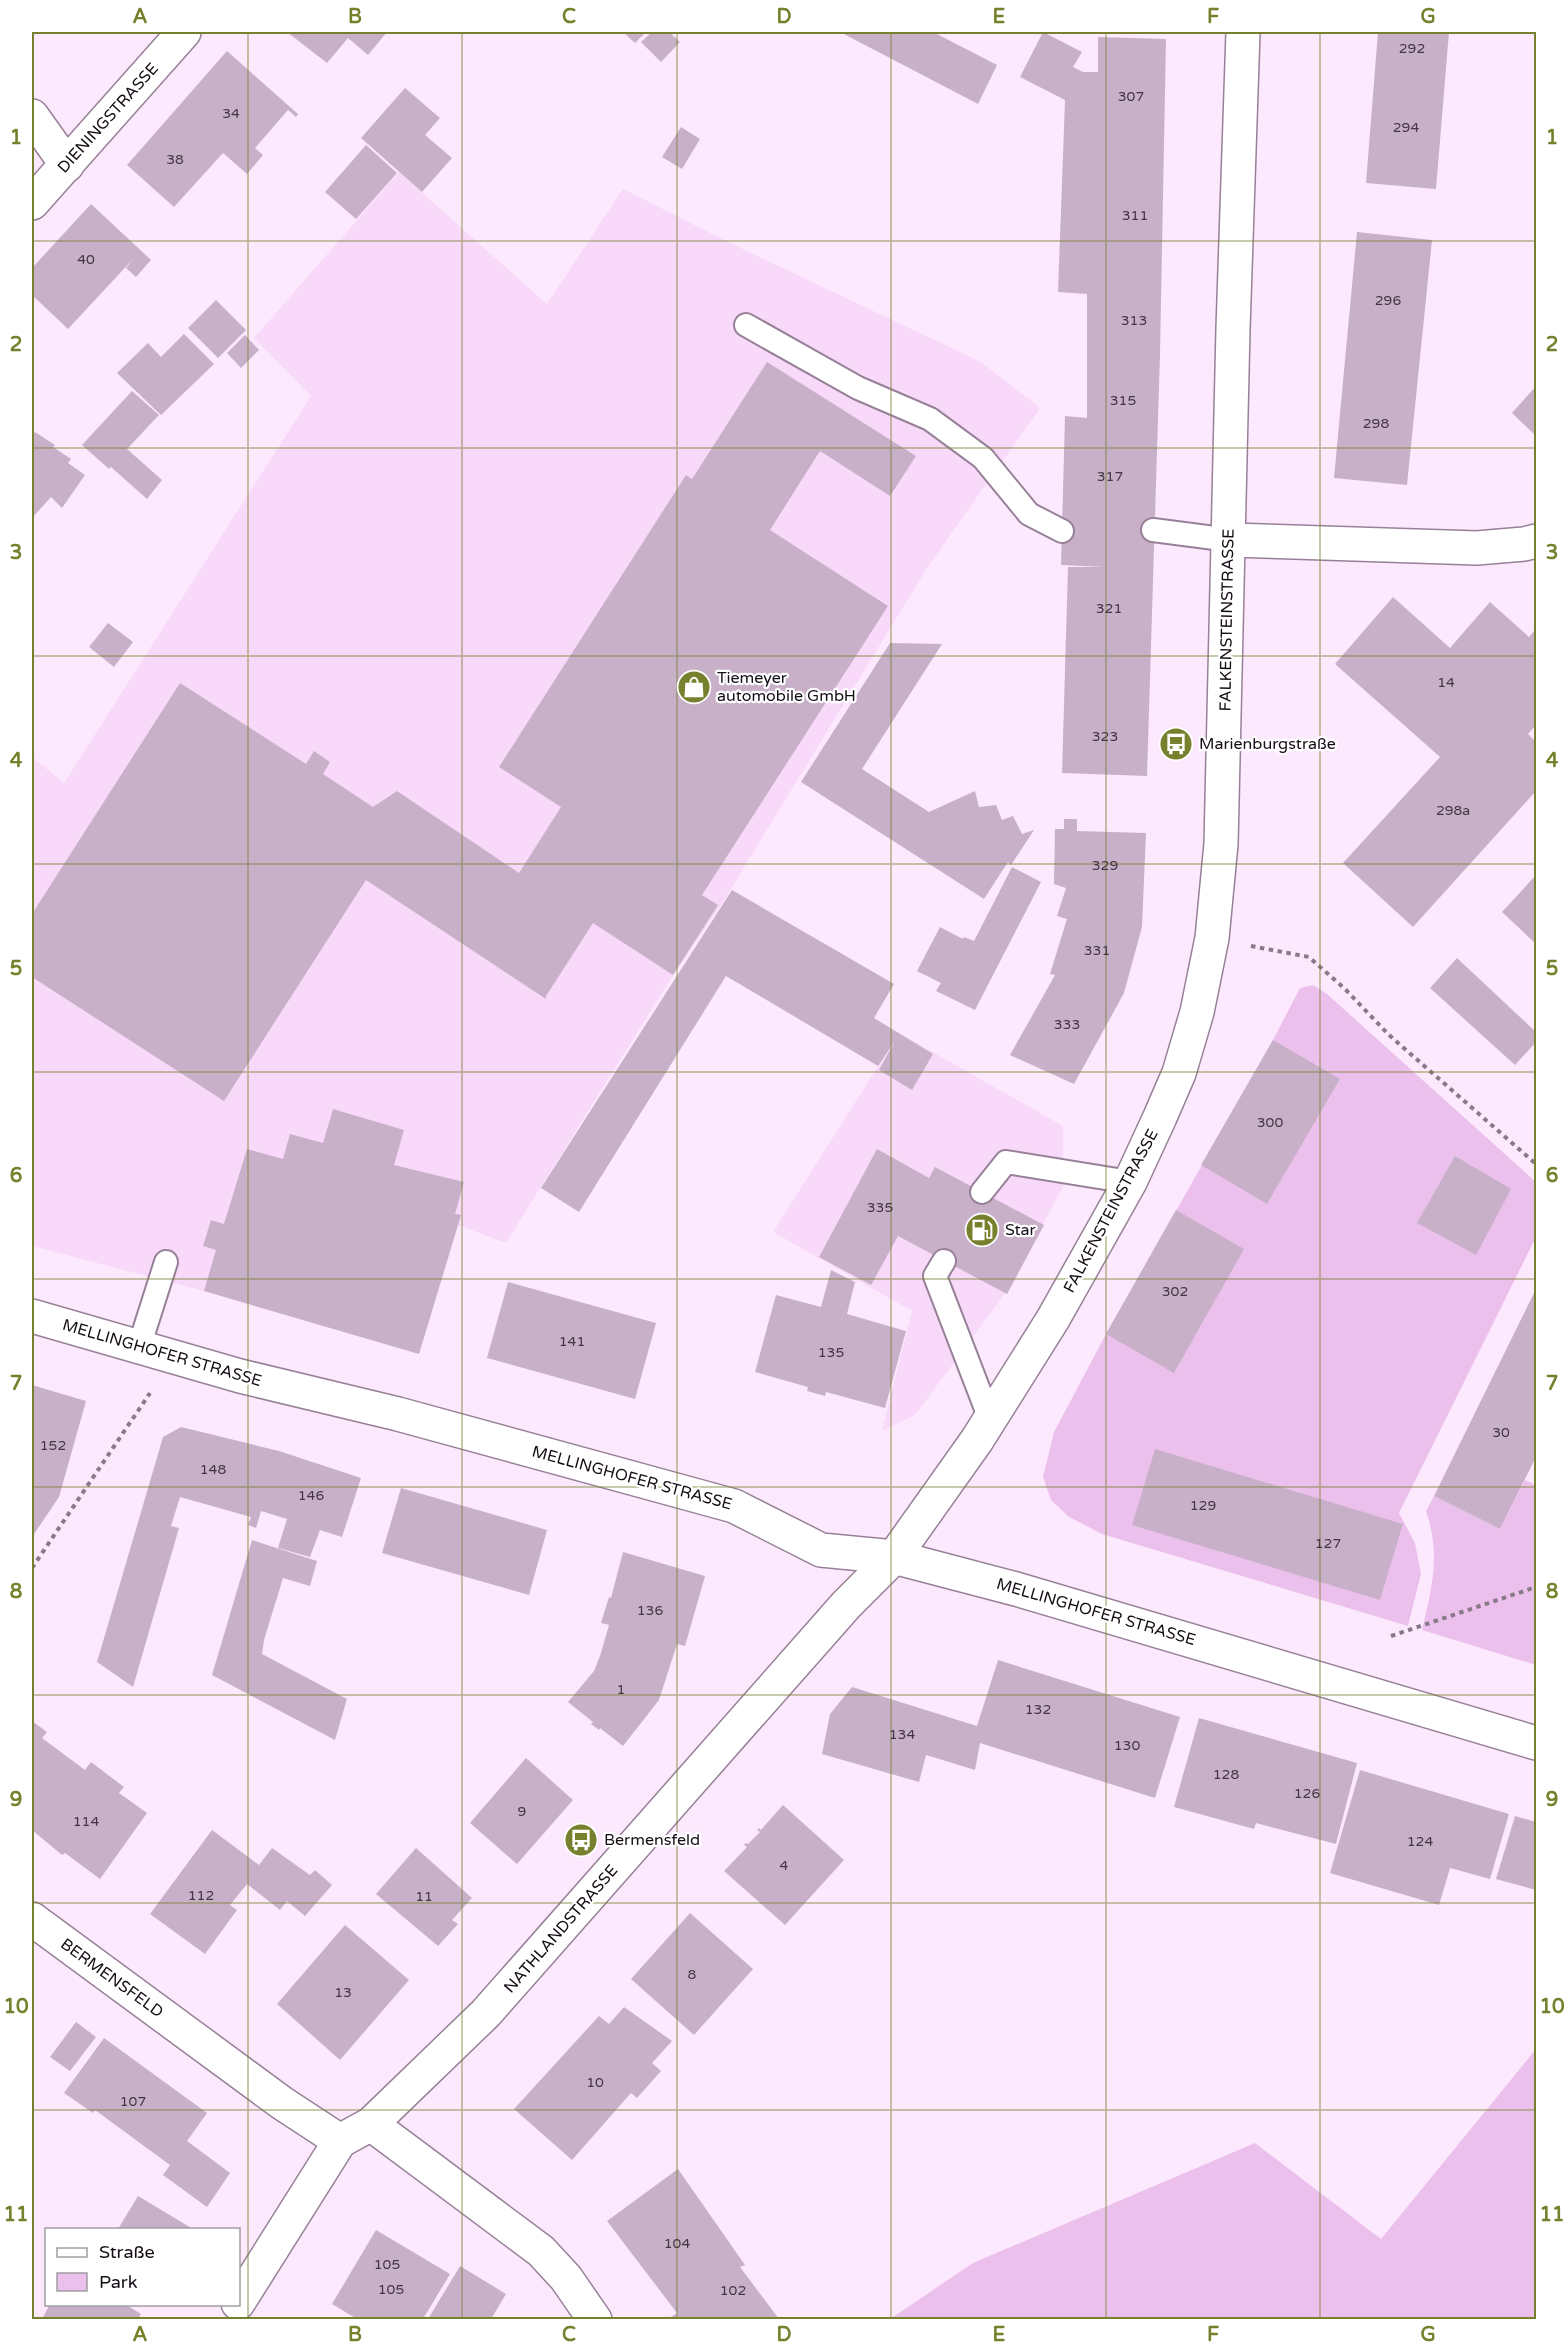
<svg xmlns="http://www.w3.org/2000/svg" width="1568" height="2351" font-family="'Varela Round',sans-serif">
<rect width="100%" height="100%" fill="#fde9fe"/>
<!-- built -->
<g fill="#f8d9f9">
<polygon points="399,172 547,304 623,189 732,244 981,362 1040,408 927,568 721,905 673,975 506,1243 458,1225 419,1354 204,1291 32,1246 32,757 64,783 311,396 254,338"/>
<polygon points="899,1033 1063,1126 1063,1187 1002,1298 915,1415 882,1431 912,1311 773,1232"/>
</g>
<!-- green -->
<g fill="#ecc0ed">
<polygon points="1313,985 1327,994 1536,1182 1536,1237 1399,1513 1415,1543 1421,1574 1408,1626 1102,1534 1069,1517 1051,1500 1043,1477 1054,1432 1106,1334 1273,1040 1300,988"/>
<path d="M1525,1480L1536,1485V1665L1422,1630C1432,1586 1441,1556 1426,1511L1434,1496L1500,1529Z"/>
<polygon points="1536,2049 1536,2319 890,2319 973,2263 1255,2143 1381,2239"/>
</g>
<!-- building -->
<g fill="#c8b0c9">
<polygon points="287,32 387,32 368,55 348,38 327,63"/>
<polygon points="623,32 646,32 635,43"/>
<polygon points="652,32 669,32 680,42 661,62 641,42"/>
<polygon points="840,32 933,32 997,65 978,104"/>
<polygon points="1043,32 1082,52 1073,67 1083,72 1098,72 1098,37 1166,39 1160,354 1147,776 1062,773 1068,567 1104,567 1061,565 1065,416 1087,418 1087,294 1058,292 1065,100 1020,77"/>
<polygon points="1378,32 1449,32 1436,189 1366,183"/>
<polygon points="227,51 298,114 296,117 288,110 255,148 263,155 247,174 223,153 174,207 127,165"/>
<polygon points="405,88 440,118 425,135 452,158 422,192 361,138"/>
<polygon points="681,127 700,139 682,169 662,157"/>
<polygon points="366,145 397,173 356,219 325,192"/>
<polygon points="91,204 151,260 136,277 126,268 134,258 68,329 32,295 32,268"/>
<polygon points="1357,232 1432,240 1407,485 1334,478"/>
<polygon points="216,300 246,330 218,358 188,328"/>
<polygon points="184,334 214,364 161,415 117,373 148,343 161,357"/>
<polygon points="245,335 259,350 241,368 227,353"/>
<polygon points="767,362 916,456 890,496 820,451 770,530 888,606 702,895 718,905 673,975 593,923 546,996 546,999 366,880 224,1101 32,977 32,914 180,683 306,764 314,751 330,762 323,774 373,807 397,791 519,873 561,807 499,767 686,475 692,479"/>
<polygon points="1536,386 1536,436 1512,413"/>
<polygon points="132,391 159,415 127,449 162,480 147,499 111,467 109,469 82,445"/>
<polygon points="35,432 55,445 53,447 71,459 68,463 85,475 62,508 51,497 32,518 32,437"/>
<polygon points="1393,597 1450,648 1490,602 1529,637 1536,629 1536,725 1528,734 1536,742 1536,791 1413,927 1343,863 1440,757 1335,664"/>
<polygon points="108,623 133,642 114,667 89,647"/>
<polygon points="890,643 942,644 862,769 929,812 975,791 979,807 996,805 1002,820 1013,816 1022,834 1034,830 1011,865 1008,862 984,899 801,782"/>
<polygon points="1064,819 1077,819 1077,831 1146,833 1142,927 1124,993 1074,1084 1010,1055 1055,975 1050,974 1067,919 1057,916 1066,888 1054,884 1055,829 1064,829"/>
<polygon points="1012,867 1041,882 975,1010 936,991 941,983 917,971 940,927 963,939 964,937 974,941"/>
<polygon points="1536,875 1536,944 1502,912"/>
<polygon points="732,890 894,984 874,1018 933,1054 912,1090 879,1070 895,1041 878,1066 726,976 579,1212 541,1188"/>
<polygon points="1457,958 1536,1032 1536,1042 1515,1065 1430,988"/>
<polygon points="1273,1040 1340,1079 1267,1204 1201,1165"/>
<polygon points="333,1109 404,1130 394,1165 464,1182 455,1214 461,1215 419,1354 204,1291 216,1250 203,1246 211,1220 224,1224 247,1149 283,1159 290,1134 323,1143"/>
<polygon points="877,1149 929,1178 935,1167 1044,1225 1007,1294 898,1236 871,1285 819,1257"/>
<polygon points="1455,1156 1511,1189 1476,1255 1417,1223"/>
<polygon points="1176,1210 1244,1249 1174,1373 1106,1334"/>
<polygon points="831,1270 855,1282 847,1314 906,1331 885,1408 826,1392 825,1396 807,1391 808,1387 755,1372 776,1295 821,1307"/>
<polygon points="508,1282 656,1323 635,1399 487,1358"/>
<polygon points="1536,1289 1536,1457 1500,1529 1434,1496"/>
<polygon points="32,1385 86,1401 59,1497 32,1537"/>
<polygon points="181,1427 279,1451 361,1478 342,1537 320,1530 310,1557 278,1548 287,1519 261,1511 256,1528 248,1525 251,1517 180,1497 171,1526 179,1528 133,1687 97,1662 163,1437"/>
<polygon points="1155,1449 1403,1524 1380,1600 1132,1525"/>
<polygon points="401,1488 547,1530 529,1595 382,1553"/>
<polygon points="252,1540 317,1561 310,1586 283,1578 264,1640 262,1654 347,1699 335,1740 212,1675"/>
<polygon points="623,1552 705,1576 685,1646 677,1644 659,1700 623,1746 600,1728 599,1730 591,1724 593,1722 568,1702 594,1671 600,1656 609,1625 601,1623 609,1597 611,1598"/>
<polygon points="998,1660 1180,1717 1155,1798 980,1743 975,1770 926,1755 919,1782 822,1754 830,1714 852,1687 977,1726"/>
<polygon points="1199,1718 1357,1763 1336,1844 1256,1823 1254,1829 1174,1807"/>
<polygon points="32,1721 47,1732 42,1738 85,1770 91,1762 124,1787 119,1793 147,1813 100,1879 65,1853 62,1855 32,1830"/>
<polygon points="526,1758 573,1800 517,1864 470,1823"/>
<polygon points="1360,1770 1509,1814 1490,1879 1450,1868 1439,1905 1330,1873"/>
<polygon points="783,1805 844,1860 785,1925 724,1871 747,1847 744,1845 746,1843 748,1844 760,1832 757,1830 759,1828 761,1830"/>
<polygon points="1515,1816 1536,1822 1536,1890 1496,1879"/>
<polygon points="212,1830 259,1865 272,1848 310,1875 315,1870 332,1885 305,1916 287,1901 280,1910 247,1884 230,1905 237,1910 205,1954 150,1914"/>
<polygon points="416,1848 472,1898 452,1920 458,1924 438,1946 376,1894"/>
<polygon points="690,1913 753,1969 694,2035 631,1979"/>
<polygon points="345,1925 409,1980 340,2060 277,2004"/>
<polygon points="624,2007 672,2041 652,2063 661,2071 637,2098 631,2093 572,2160 514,2109 599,2016 609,2024"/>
<polygon points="76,2022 96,2037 70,2071 50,2057"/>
<polygon points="104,2038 207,2113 187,2141 230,2173 207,2207 163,2175 170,2165 95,2110 93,2113 64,2093"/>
<polygon points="678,2169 745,2265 740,2267 779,2319 668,2319 677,2313 607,2221"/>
<polygon points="138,2196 193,2229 118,2229"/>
<polygon points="376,2230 450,2274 423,2319 357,2319 332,2304"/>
<polygon points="460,2266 506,2294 491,2319 428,2319"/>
<polygon points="50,2304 125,2304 141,2314 138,2319 42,2319"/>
</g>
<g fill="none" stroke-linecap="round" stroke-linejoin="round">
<defs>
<g id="service">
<polyline points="746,325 858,388 930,419 983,458 1029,514 1062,531"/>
<polyline points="1153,530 1230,540"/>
<polyline points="982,1192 1006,1162 1130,1182"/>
<polyline points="944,1261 935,1276 990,1419"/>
<polyline points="139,1347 166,1262"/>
</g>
<g id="minor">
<polyline points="32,116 67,165"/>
<polyline points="32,203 184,32"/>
<polyline points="1230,540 1477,548 1524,544 1536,541"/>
<polyline points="32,1919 282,2103 340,2141"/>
<polyline points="371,2124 541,2251 566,2278 595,2320"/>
</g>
<polyline id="tertiary" points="238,2303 340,2141 371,2124 486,2013 846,1605 894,1557 977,1440 1053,1319 1130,1182 1160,1117 1179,1073 1197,1012 1212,938 1221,844 1233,329 1243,32"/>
<polyline id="secondary" points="32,1316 240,1376 398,1414 734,1506 821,1550 894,1557 1016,1589 1536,1743"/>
</defs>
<!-- service casing -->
<use href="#service" stroke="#978198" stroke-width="26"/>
<!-- minor casing -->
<use href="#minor" stroke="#978198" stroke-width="36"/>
<!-- tertiary casing -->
<use href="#tertiary" stroke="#978198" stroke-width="36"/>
<!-- secondary casing -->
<use href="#secondary" stroke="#978198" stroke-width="36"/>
<!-- path -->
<g stroke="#887a89" stroke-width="4" stroke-dasharray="4.5 4.5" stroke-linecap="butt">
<polyline points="1251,946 1309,957 1346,990 1389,1035 1536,1164"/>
<polyline points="32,1568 150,1393"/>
<polyline points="1391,1636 1536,1587"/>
</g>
<!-- service -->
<use href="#service" stroke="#fff" stroke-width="22"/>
<!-- minor -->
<use href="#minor" stroke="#fff" stroke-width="33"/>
<!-- tertiary -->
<use href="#tertiary" stroke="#fff" stroke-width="33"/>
<!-- secondary -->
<use href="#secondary" stroke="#fff" stroke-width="33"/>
</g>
<!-- grid -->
<path fill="none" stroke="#77802c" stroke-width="1.5" stroke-opacity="0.55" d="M248,32V2320M462,32V2320M677,32V2320M891,32V2320M1106,32V2320M1320,32V2320M32,241H1536M32,448H1536M32,656H1536M32,864H1536M32,1072H1536M32,1279H1536M32,1487H1536M32,1695H1536M32,1903H1536M32,2110H1536"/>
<!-- icons -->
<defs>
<symbol id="shop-disc" viewBox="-11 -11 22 22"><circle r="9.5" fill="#77802c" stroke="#fff"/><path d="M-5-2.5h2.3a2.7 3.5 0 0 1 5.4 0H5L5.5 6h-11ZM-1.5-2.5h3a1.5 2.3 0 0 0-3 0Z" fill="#fff"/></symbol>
<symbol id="bus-disc" viewBox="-11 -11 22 22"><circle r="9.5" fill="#77802c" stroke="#fff"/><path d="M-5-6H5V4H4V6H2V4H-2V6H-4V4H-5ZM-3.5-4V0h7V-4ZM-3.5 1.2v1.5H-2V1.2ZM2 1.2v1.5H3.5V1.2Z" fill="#fff"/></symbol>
<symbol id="fuel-disc" viewBox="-11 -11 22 22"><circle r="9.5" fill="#77802c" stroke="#fff"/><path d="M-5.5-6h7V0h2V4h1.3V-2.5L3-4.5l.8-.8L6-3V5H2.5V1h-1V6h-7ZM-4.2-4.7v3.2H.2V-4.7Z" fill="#fff"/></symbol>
</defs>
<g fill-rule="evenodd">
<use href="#shop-disc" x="675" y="668" width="38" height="38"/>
<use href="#bus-disc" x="1157" y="725" width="38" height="38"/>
<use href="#fuel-disc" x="963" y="1211" width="38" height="38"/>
<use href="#bus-disc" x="562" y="1821" width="38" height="38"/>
</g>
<g text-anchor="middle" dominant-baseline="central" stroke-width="4.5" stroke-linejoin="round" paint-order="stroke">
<!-- number labels -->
<g font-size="14" fill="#423642">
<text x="1412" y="48">292</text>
<text x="1131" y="96">307</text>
<text x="231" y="113">34</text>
<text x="1406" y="127">294</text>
<text x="175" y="159">38</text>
<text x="1135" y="215">311</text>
<text x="86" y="259">40</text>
<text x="1388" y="300">296</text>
<text x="1134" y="320">313</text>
<text x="1123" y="400">315</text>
<text x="1376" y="423">298</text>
<text x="1110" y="476">317</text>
<text x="1109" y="608">321</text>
<text x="1446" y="682">14</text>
<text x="1105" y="736">323</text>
<text x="1453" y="810">298a</text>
<text x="1105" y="865">329</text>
<text x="1097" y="950">331</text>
<text x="1067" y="1024">333</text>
<text x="1270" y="1122">300</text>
<text x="880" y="1207">335</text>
<text x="1175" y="1291">302</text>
<text x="572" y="1341">141</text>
<text x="831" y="1352">135</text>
<text x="1501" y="1432">30</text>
<text x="53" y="1445">152</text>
<text x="213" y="1469">148</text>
<text x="311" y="1495">146</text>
<text x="1203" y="1505">129</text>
<text x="1328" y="1543">127</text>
<text x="650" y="1610">136</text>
<text x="621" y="1689">1</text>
<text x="1038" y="1709">132</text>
<text x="902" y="1734">134</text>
<text x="1127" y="1745">130</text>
<text x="1226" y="1774">128</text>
<text x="1307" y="1793">126</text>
<text x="522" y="1811">9</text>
<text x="86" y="1821">114</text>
<text x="1420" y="1841">124</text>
<text x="784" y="1865">4</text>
<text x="201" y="1895">112</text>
<text x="424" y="1896">11</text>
<text x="692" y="1974">8</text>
<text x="343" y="1992">13</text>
<text x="595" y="2082">10</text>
<text x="133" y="2101">107</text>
<text x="677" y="2243">104</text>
<text x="387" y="2264">105</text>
<text x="391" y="2289">105</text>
<text x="733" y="2290">102</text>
</g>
<!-- street labels -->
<g font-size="16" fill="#150d15" stroke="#fff">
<text transform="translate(108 118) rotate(-48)">DIENINGSTRASSE</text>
<text transform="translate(1227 620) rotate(-89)">FALKENSTEINSTRASSE</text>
<text transform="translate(1111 1211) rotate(-62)">FALKENSTEINSTRASSE</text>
<text transform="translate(162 1353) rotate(16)">MELLINGHOFER STRASSE</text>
<text transform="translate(632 1478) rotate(15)">MELLINGHOFER STRASSE</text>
<text transform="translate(1096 1612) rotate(16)">MELLINGHOFER STRASSE</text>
<text transform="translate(561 1929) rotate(-49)">NATHLANDSTRASSE</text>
<text transform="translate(112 1978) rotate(36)">BERMENSFELD</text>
</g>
<!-- poi labels -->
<g font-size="16" fill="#150d15" stroke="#fff" text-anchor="start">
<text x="717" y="678">Tiemeyer<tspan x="717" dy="18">automobile GmbH</tspan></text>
<text x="1199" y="744">Marienburgstraße</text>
<text x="1005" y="1230">Star</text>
<text x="604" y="1840">Bermensfeld</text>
</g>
</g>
<!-- border -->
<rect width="1568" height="2351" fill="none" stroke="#ffffff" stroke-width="66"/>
<!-- legend -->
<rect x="45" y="2228" width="195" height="78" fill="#ffffff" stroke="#a19ea1" stroke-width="1.5"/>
<rect x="57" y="2248" width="30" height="9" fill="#ffffff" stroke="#a19ea1" stroke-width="1.5"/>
<text x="99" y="2258" font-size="18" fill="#150d15">Straße</text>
<rect x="57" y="2273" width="30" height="18" fill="#ecc0ed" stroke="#a19ea1" stroke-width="1.5"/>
<text x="99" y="2288" font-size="18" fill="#150d15">Park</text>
<rect x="33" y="33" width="1502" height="2285" fill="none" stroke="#77802c" stroke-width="2"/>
<g font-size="20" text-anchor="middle" font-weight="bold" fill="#77802c">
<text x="140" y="23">A</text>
<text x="355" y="23">B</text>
<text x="569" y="23">C</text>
<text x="784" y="23">D</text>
<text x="999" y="23">E</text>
<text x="1213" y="23">F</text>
<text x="1428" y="23">G</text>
<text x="16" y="144">1</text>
<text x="1552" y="144">1</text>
<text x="16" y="351">2</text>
<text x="1552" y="351">2</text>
<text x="16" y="559">3</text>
<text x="1552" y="559">3</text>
<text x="16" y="767">4</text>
<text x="1552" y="767">4</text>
<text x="16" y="975">5</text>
<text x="1552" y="975">5</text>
<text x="16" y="1182">6</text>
<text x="1552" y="1182">6</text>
<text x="16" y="1390">7</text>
<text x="1552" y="1390">7</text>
<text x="16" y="1598">8</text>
<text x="1552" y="1598">8</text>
<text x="16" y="1806">9</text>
<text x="1552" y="1806">9</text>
<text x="16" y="2013">10</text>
<text x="1552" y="2013">10</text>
<text x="16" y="2221">11</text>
<text x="1552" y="2221">11</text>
<text x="140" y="2341">A</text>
<text x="355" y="2341">B</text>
<text x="569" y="2341">C</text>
<text x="784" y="2341">D</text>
<text x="999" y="2341">E</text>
<text x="1213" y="2341">F</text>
<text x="1428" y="2341">G</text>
</g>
</svg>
